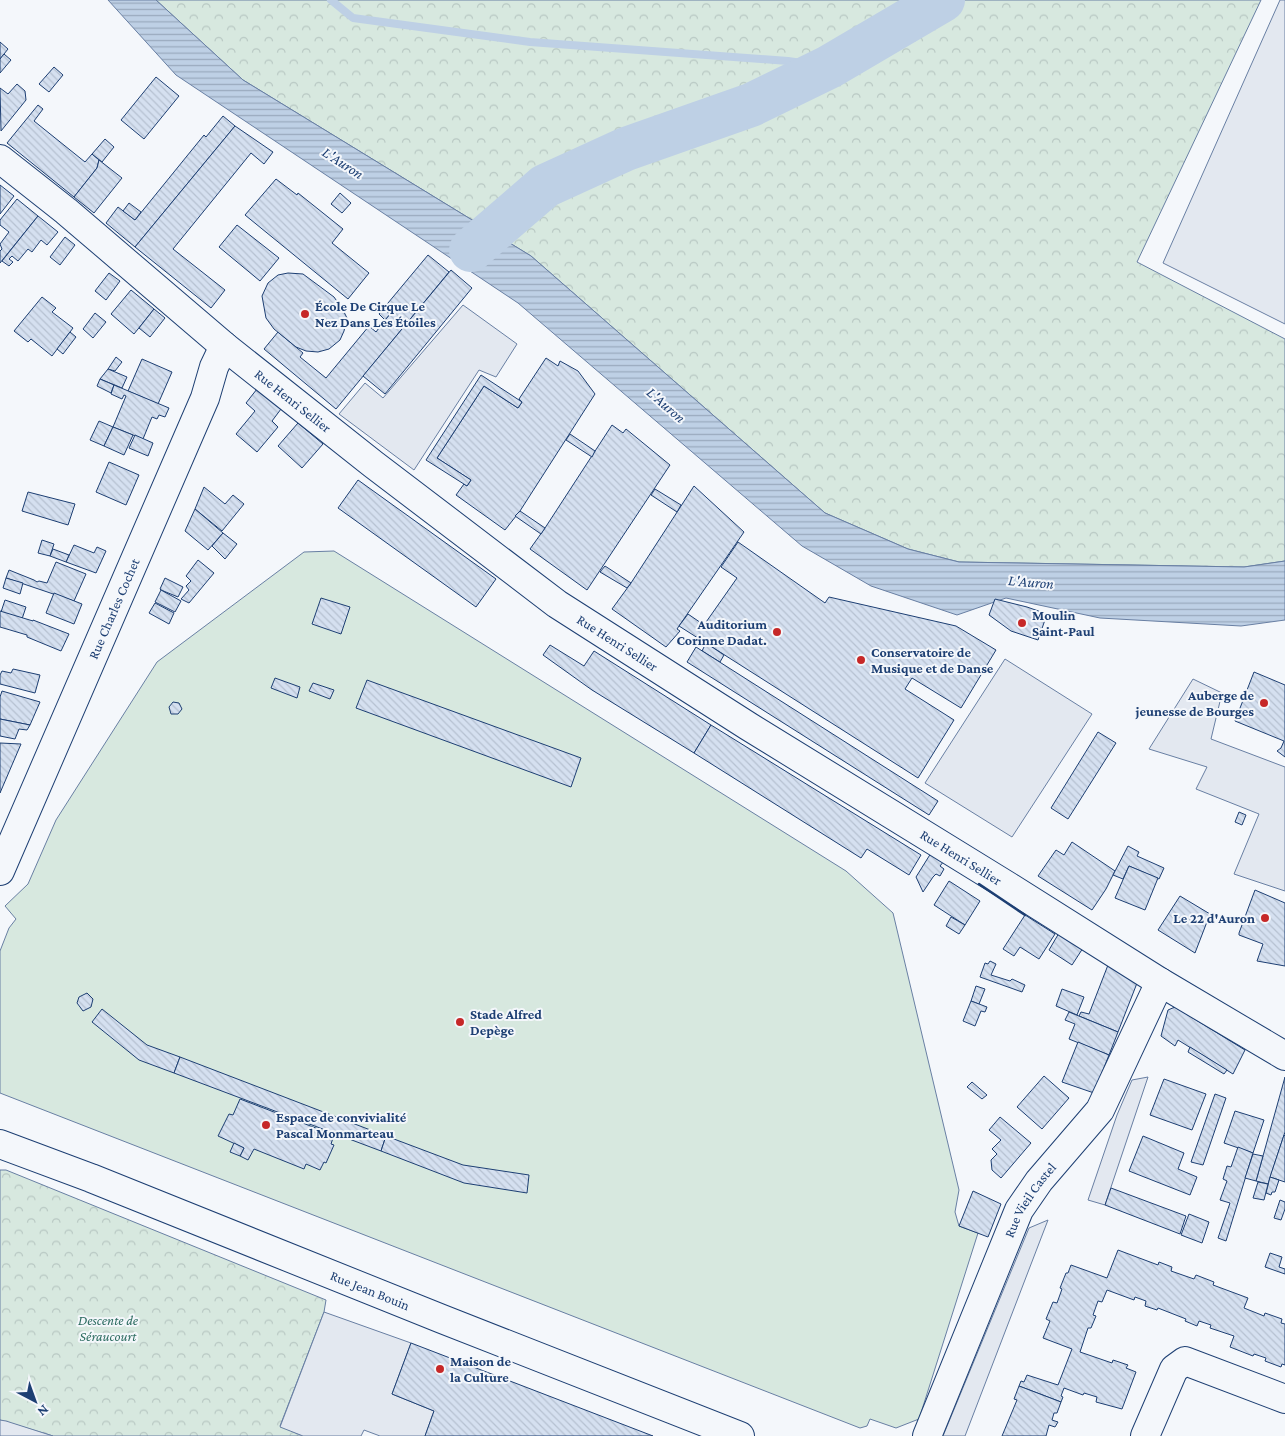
<svg xmlns="http://www.w3.org/2000/svg" width="1285" height="1436" font-family="'Crimson Pro',serif">
<defs>
<pattern id="forest-crowns" width="20" height="18" patternUnits="userSpaceOnUse" patternTransform="scale(1.25)"><rect width="20" height="18" fill="#d7e8df"/><path d="M2 6a3 3 0 1 1 6 0M12 15a3 3 0 1 1 6 0" fill="none" stroke="#b8c8c3"/></pattern>
<pattern id="water-rules" width="6" height="5" patternUnits="userSpaceOnUse" patternTransform="scale(1.25)"><rect width="6" height="5" fill="#bed0e5"/><path d="M0 2.5h6" fill="none" stroke="#9aaabe"/></pattern>
<pattern id="building-back-hatch" width="6" height="6" patternUnits="userSpaceOnUse" patternTransform="scale(1.25)"><rect width="6" height="6" fill="#d5e0f0"/><path d="M-1 5l2 2M0 0l6 6M5-1l2 2" fill="none" stroke="#b6c1d1"/></pattern>
</defs>
<rect width="100%" height="100%" fill="#f4f7fb"/>
<!-- forest -->
<g fill="url(#forest-crowns)" stroke="#687fa3">
<polygon points="156,0 1261,0 1137,262 1285,339 1285,561 1244,567 959,562 908,549 825,513 531,256 243,80"/>
<polygon points="0,1170 6,1170 326,1300 324,1312 280,1426 303,1436 53,1436 0,1420"/>
</g>
<!-- garden -->
<polygon fill="#d7e8df" stroke="#687fa3" points="334,551 846,871 893,913 959,1190 955,1212 959,1226 978,1233 919,1419 896,1428 870,1419 867,1426 860,1428 0,1093 0,951 9,928 16,919 5,906 28,884 56,820 157,662 304,552"/>
<!-- parking -->
<g fill="#e3e8f0" stroke="#687fa3">
<polygon points="1280,0 1285,0 1285,324 1163,263"/>
<polygon points="463,305 517,344 496,377 479,370 414,470 339,414 365,383 383,398"/>
<polygon points="1005,659 1092,714 1012,837 925,783"/>
<polygon points="1193,679 1222,693 1211,739 1285,767 1285,891 1234,874 1259,814 1196,789 1207,767 1149,749"/>
<polygon points="1148,1077 1105,1205 1088,1200 1117,1115 1132,1080"/>
<polygon points="1048,1220 965,1436 943,1436 1029,1228"/>
<polygon points="324,1312 411,1343 392,1394 434,1411 425,1436 380,1436 364,1430 361,1436 303,1436 280,1427"/>
<polygon points="0,1420 6,1421 53,1436 0,1436"/>
</g>
<!-- water -->
<polygon fill="url(#water-rules)" stroke="#687fa3" points="108,0 156,0 243,80 531,256 825,513 908,549 959,562 1244,567 1285,561 1285,620 1241,626 1100,618 1006,598 957,615 871,586 802,546 518,303 176,75"/>
<g fill="none" stroke-linecap="round" stroke-linejoin="round">
<!-- stream -->
<polyline stroke="#bed0e5" stroke-width="8" points="331,0 353,18 530,42 788,61 829,67"/>
<!-- river -->
<polyline stroke="#bed0e5" stroke-width="44" points="471,250 545,186 626,149 751,105 829,67 943,0"/>
</g>
<!-- building -->
<g fill="url(#building-back-hatch)" stroke="#1d3f73">
<polygon points="0,42 8,49 0,59"/>
<polygon points="4,54 11,60 0,73 0,59"/>
<polygon points="54,67 63,75 49,92 39,84"/>
<polygon points="156,77 179,96 144,139 121,120"/>
<polygon points="17,84 25,91 26,100 1,131 0,88 8,94"/>
<polygon points="38,105 43,109 34,121 85,162 92,154 99,160 97,168 74,197 7,143"/>
<polygon points="223,116 235,126 135,247 106,223 118,207 135,220 204,135 206,137"/>
<polygon points="235,126 273,152 264,164 251,153 173,249 225,290 211,308 135,247"/>
<polygon points="105,139 114,147 102,162 92,154"/>
<polygon points="99,160 122,178 94,213 74,197 97,168"/>
<polygon points="276,179 297,195 298,193 343,229 332,243 369,273 348,299 245,215"/>
<polygon points="0,185 14,196 0,214"/>
<polygon points="340,193 351,203 342,213 331,204"/>
<polygon points="17,199 38,216 0,263 0,251 2,249 0,244 9,232 0,225 0,220"/>
<polygon points="129,203 141,212 135,220 123,211"/>
<polygon points="38,216 58,232 47,245 41,240 32,252 28,249 18,261 12,256 9,259 13,262 9,266 2,261"/>
<polygon points="237,225 279,258 260,281 219,247"/>
<polygon points="65,237 75,245 60,265 50,257"/>
<polygon points="428,255 449,272 336,409 264,349 278,332 303,353 300,357 326,378 369,326 376,332 385,320 390,314 383,309"/>
<polygon points="451,270 472,288 385,394 363,376"/>
<polygon points="109,273 120,281 106,300 95,291"/>
<polygon points="288,273 303,274 334,297 343,310 347,318 344,331 340,340 329,349 318,352 306,351 296,347 274,329 266,318 262,296 268,283 278,275"/>
<polygon points="131,290 154,309 134,334 111,314"/>
<polygon points="42,297 56,308 52,312 73,328 52,356 31,339 28,342 14,331"/>
<polygon points="154,309 165,318 150,337 139,328"/>
<polygon points="383,309 390,314 385,320 379,314"/>
<polygon points="95,313 106,322 93,338 83,329"/>
<polygon points="70,332 76,337 63,354 57,349"/>
<polygon points="116,357 122,362 115,371 108,369"/>
<polygon points="546,358 558,366 560,361 578,371 595,394 520,511 505,530 456,495 464,484 467,486 471,480 437,458 484,386 518,408 522,402 519,399"/>
<polygon points="142,359 172,372 158,404 128,391"/>
<polygon points="108,369 127,377 122,388 100,379"/>
<polygon points="481,375 522,402 518,408 484,386 437,458 471,480 467,486 426,460"/>
<polygon points="100,379 114,385 111,393 97,386"/>
<polygon points="114,385 169,408 165,417 159,415 157,419 152,417 143,439 113,427 126,396 124,395 122,399 111,394"/>
<polygon points="257,389 281,409 272,421 278,427 257,452 236,434 255,411 246,403"/>
<polygon points="99,421 113,427 104,446 90,440"/>
<polygon points="298,423 323,444 302,468 278,446"/>
<polygon points="612,425 623,433 626,429 670,465 587,590 530,549 545,528"/>
<polygon points="113,427 133,435 124,455 104,446"/>
<polygon points="570,434 595,451 592,457 566,440"/>
<polygon points="135,435 153,443 148,456 129,448"/>
<polygon points="109,462 139,475 126,505 96,492"/>
<polygon points="358,480 496,579 476,607 338,508"/>
<polygon points="694,486 744,532 679,626 677,629 680,631 666,647 612,609 631,583"/>
<polygon points="204,487 225,504 233,495 244,504 222,531 195,509"/>
<polygon points="655,489 681,505 677,512 651,495"/>
<polygon points="28,492 75,504 68,525 22,511"/>
<polygon points="195,509 223,533 208,550 185,531"/>
<polygon points="520,511 545,528 541,534 515,516"/>
<polygon points="223,533 237,544 225,559 212,546"/>
<polygon points="42,540 54,544 50,556 38,553"/>
<polygon points="738,542 825,603 829,597 956,626 996,650 961,708 912,678 905,689 954,720 918,778 679,626 688,614 704,625 737,578 721,567"/>
<polygon points="74,545 94,553 97,547 106,551 96,573 66,562"/>
<polygon points="53,549 69,555 66,562 50,556"/>
<polygon points="198,560 214,573 189,603 181,599 189,590 186,586 191,581 186,576"/>
<polygon points="56,562 86,574 74,601 6,578 9,570 34,580 37,582 39,581 47,583"/>
<polygon points="605,566 631,583 627,588 600,572"/>
<polygon points="6,578 23,583 20,594 3,588"/>
<polygon points="165,578 183,587 178,597 161,590 160,589"/>
<polygon points="161,590 181,601 175,612 155,602"/>
<polygon points="54,593 82,604 74,624 46,613"/>
<polygon points="321,598 350,607 341,634 312,624"/>
<polygon points="995,599 1027,607 1047,614 1038,640 1011,631 989,615"/>
<polygon points="5,600 26,607 22,619 1,612"/>
<polygon points="155,603 174,613 169,624 149,613"/>
<polygon points="0,611 33,621 33,620 69,634 61,651 27,637 27,635 0,627"/>
<polygon points="706,643 724,655 720,662 702,651"/>
<polygon points="550,645 584,666 594,651 711,725 694,753 592,690 543,655"/>
<polygon points="696,647 938,801 929,815 687,662"/>
<polygon points="13,669 40,675 35,693 0,684 0,675 2,671 11,673"/>
<polygon points="1254,672 1285,685 1285,757 1277,751 1281,748 1284,741 1235,721"/>
<polygon points="275,678 300,687 297,698 271,688"/>
<polygon points="367,680 581,758 571,787 356,708"/>
<polygon points="313,683 334,690 330,699 309,691"/>
<polygon points="2,691 40,702 30,725 0,719 0,697"/>
<polygon points="173,702 179,703 182,709 178,714 171,714 169,707"/>
<polygon points="0,719 30,725 27,730 19,729 15,739 0,736"/>
<polygon points="711,725 921,855 909,875 867,849 861,858 694,753"/>
<polygon points="1098,732 1116,743 1068,819 1051,808"/>
<polygon points="0,743 21,744 0,793"/>
<polygon points="1239,812 1246,815 1242,825 1235,822"/>
<polygon points="1072,842 1115,871 1106,889 1092,910 1038,876 1056,850 1064,855"/>
<polygon points="1128,846 1139,852 1137,856 1164,868 1159,879 1129,866 1123,879 1113,875"/>
<polygon points="931,853 944,861 940,866 944,869 940,876 936,874 933,877 923,892 916,877"/>
<polygon points="1129,866 1158,878 1145,910 1115,898"/>
<polygon points="949,881 980,901 965,925 934,905"/>
<polygon points="1255,890 1285,903 1285,966 1257,961 1263,944 1239,935 1239,933"/>
<polygon points="1180,896 1210,914 1195,953 1158,930"/>
<polygon points="1025,915 1055,934 1039,959 1020,947 1014,956 1003,949"/>
<polygon points="951,917 965,925 959,934 946,926"/>
<polygon points="1059,933 1083,948 1072,965 1049,950"/>
<polygon points="990,961 996,964 991,975 1010,981 1012,979 1025,985 1022,992 980,977 985,963 988,964"/>
<polygon points="1108,965 1139,978 1118,1032 1079,1016 1081,1012 1089,1014"/>
<polygon points="976,986 985,989 979,1004 971,1001"/>
<polygon points="1062,989 1084,997 1077,1015 1056,1006"/>
<polygon points="87,993 93,999 91,1007 83,1011 77,1003 79,997"/>
<polygon points="971,1001 987,1007 985,1012 981,1011 975,1026 963,1021"/>
<polygon points="1175,1007 1245,1050 1233,1074 1178,1040 1175,1046 1161,1036 1168,1010"/>
<polygon points="102,1009 147,1045 180,1057 174,1073 139,1060 92,1022"/>
<polygon points="1069,1012 1118,1032 1109,1055 1069,1039 1075,1024 1065,1020"/>
<polygon points="1078,1042 1109,1055 1094,1093 1062,1082"/>
<polygon points="1190,1047 1227,1070 1224,1074 1188,1052"/>
<polygon points="180,1057 386,1136 381,1151 174,1073"/>
<polygon points="1044,1076 1069,1098 1042,1129 1017,1107"/>
<polygon points="1285,1077 1285,1132 1268,1184 1256,1181"/>
<polygon points="1164,1079 1206,1094 1192,1130 1150,1115"/>
<polygon points="972,1082 987,1095 982,1099 967,1087"/>
<polygon points="1215,1094 1226,1098 1203,1165 1191,1162"/>
<polygon points="240,1099 334,1135 331,1144 334,1145 326,1163 324,1162 320,1170 306,1164 304,1169 254,1149 248,1160 240,1156 244,1148 218,1136 229,1114 233,1115"/>
<polygon points="1235,1111 1264,1120 1253,1153 1224,1143"/>
<polygon points="1000,1117 1031,1143 1001,1178 992,1170 991,1160 997,1154 992,1149 1001,1140 989,1130"/>
<polygon points="1284,1135 1285,1136 1285,1182 1270,1177"/>
<polygon points="386,1136 463,1165 529,1175 527,1193 464,1183 381,1151"/>
<polygon points="1143,1136 1184,1153 1178,1169 1197,1177 1190,1195 1129,1171"/>
<polygon points="234,1143 244,1148 240,1156 230,1152"/>
<polygon points="1238,1147 1253,1153 1226,1241 1218,1238 1230,1203 1220,1200 1227,1181 1223,1179 1227,1166 1231,1167"/>
<polygon points="1253,1154 1263,1156 1256,1181 1245,1178"/>
<polygon points="1270,1177 1279,1180 1275,1192 1272,1192 1271,1195 1266,1193"/>
<polygon points="1258,1182 1268,1184 1264,1200 1253,1198"/>
<polygon points="1111,1188 1186,1216 1180,1234 1105,1205"/>
<polygon points="973,1191 1001,1204 988,1237 959,1226"/>
<polygon points="1280,1200 1285,1202 1285,1209 1281,1220 1274,1218"/>
<polygon points="1189,1214 1209,1222 1202,1243 1181,1235"/>
<polygon points="1118,1250 1158,1265 1159,1262 1172,1267 1171,1271 1194,1279 1196,1275 1214,1282 1213,1285 1248,1298 1244,1308 1264,1316 1265,1313 1282,1319 1281,1323 1285,1324 1285,1365 1282,1364 1281,1367 1265,1361 1266,1358 1254,1354 1253,1356 1230,1347 1234,1336 1210,1328 1211,1325 1199,1321 1197,1326 1185,1321 1186,1319 1158,1308 1157,1310 1145,1306 1146,1301 1135,1297 1134,1300 1107,1290 1102,1302 1098,1301 1093,1315 1096,1316 1091,1328 1088,1328 1080,1352 1112,1363 1113,1360 1128,1365 1126,1368 1136,1372 1122,1409 1096,1402 1097,1397 1084,1393 1083,1395 1064,1388 1061,1396 1063,1397 1061,1402 1019,1386 1021,1381 1024,1382 1027,1375 1058,1385 1072,1349 1043,1338 1050,1321 1046,1319 1053,1302 1057,1303 1062,1289 1060,1288 1066,1273 1068,1273 1071,1265 1107,1278"/>
<polygon points="1270,1253 1282,1257 1279,1267 1285,1269 1285,1274 1265,1267"/>
<polygon points="411,1343 653,1436 425,1436 434,1411 392,1394"/>
<polygon points="1019,1386 1061,1402 1057,1413 1054,1413 1052,1420 1058,1422 1055,1427 1049,1425 1046,1436 1002,1436 1017,1400 1014,1399"/>
</g>
<g fill="none" stroke-linecap="round" stroke-linejoin="round">
<defs>
<g id="minor">
<path id="s1" d="M0,159L66,211L224,346L373,464L557,604L748,726L1011,888L1160,982L1285,1056"/>
<path id="s2" d="M0,871L205,398L214,367L224,346"/>
<path id="s3" d="M0,1144L91,1178L442,1319L740,1436"/>
<path id="s4" d="M927,1436L1019,1210L1039,1181L1100,1110L1160,982"/>
<polyline points="1145,1436 1174,1369 1185,1361 1285,1399"/>
</g>
</defs>
<!-- minor casing -->
<use href="#minor" stroke="#1d3f73" stroke-width="30"/>
<!-- minor -->
<use href="#minor" stroke="#f4f7fb" stroke-width="28"/>
<!-- wall -->
<polyline stroke="#1d3f73" stroke-width="2.5" points="979,884 1025,915"/>
</g>
<!-- markers -->
<g fill="#c62828" stroke="#f4f7fb" stroke-width="2">
<circle cx="305" cy="314" r="5"/>
<circle cx="1022" cy="623" r="5"/>
<circle cx="777" cy="632" r="5"/>
<circle cx="861" cy="660" r="5"/>
<circle cx="1264" cy="703" r="5"/>
<circle cx="1265" cy="918" r="5"/>
<circle cx="460" cy="1022" r="5"/>
<circle cx="266" cy="1125" r="5"/>
<circle cx="440" cy="1369" r="5"/>
</g>
<g text-anchor="middle" dominant-baseline="central" stroke-width="4" stroke-linejoin="round" paint-order="stroke">
<!-- poi labels -->
<g font-size="14" font-weight="bold" fill="#1d3f73" stroke="#f4f7fb" text-anchor="start">
<text x="315" y="306">École De Cirque Le<tspan x="315" dy="16">Nez Dans Les Étoiles</tspan></text>
<text x="1032" y="615">Moulin<tspan x="1032" dy="16">Saint-Paul</tspan></text>
<text x="767" y="624" text-anchor="end">Auditorium<tspan x="767" dy="16">Corinne Dadat.</tspan></text>
<text x="871" y="652">Conservatoire de<tspan x="871" dy="16">Musique et de Danse</tspan></text>
<text x="1254" y="695" text-anchor="end">Auberge de<tspan x="1254" dy="16">jeunesse de Bourges</tspan></text>
<text x="1255" y="918" text-anchor="end">Le 22 d'Auron</text>
<text x="470" y="1014">Stade Alfred<tspan x="470" dy="16">Depège</tspan></text>
<text x="276" y="1117">Espace de convivialité<tspan x="276" dy="16">Pascal Monmarteau</tspan></text>
<text x="450" y="1361">Maison de<tspan x="450" dy="16">la Culture</tspan></text>
</g>
<!-- street labels -->
<g font-size="14" fill="#1d3f73" stroke="#f4f7fb">
<text stroke="none"><textPath href="#s1" startOffset="380">Rue Henri Sellier</textPath></text>
<text stroke="none"><textPath href="#s2" startOffset="286">Rue Charles Cochet</textPath></text>
<text stroke="none"><textPath href="#s1" startOffset="785">Rue Henri Sellier</textPath></text>
<text stroke="none"><textPath href="#s1" startOffset="1190">Rue Henri Sellier</textPath></text>
<text stroke="none"><textPath href="#s4" startOffset="258">Rue Vieil Castel</textPath></text>
<text stroke="none"><textPath href="#s3" startOffset="398">Rue Jean Bouin</textPath></text>
</g>
<!-- park labels -->
<g font-size="14" font-style="italic" fill="#2c6c60" stroke="#f4f7fb">
<text x="108" y="1320">Descente de<tspan x="108" dy="16">Séraucourt</tspan></text>
</g>
<!-- water labels -->
<g font-size="15" font-style="italic" fill="#1d3f73" stroke="#f4f7fb">
<text transform="translate(343 163) rotate(33)">L'Auron</text>
<text transform="translate(666 405) rotate(41)">L'Auron</text>
<text transform="translate(1031 582) rotate(5)">L'Auron</text>
</g>
</g>
<!-- north arrow -->
<g transform="translate(35 1401) rotate(139)" stroke="#f4f7fb" stroke-width="4" paint-order="stroke">
<path d="M0-4L9 19L0 12L-9 19Z" fill="#1d3f73"/>
<text y="-8" font-size="14" font-weight="bold" text-anchor="middle" fill="#1d3f73">N</text>
</g>
</svg>
